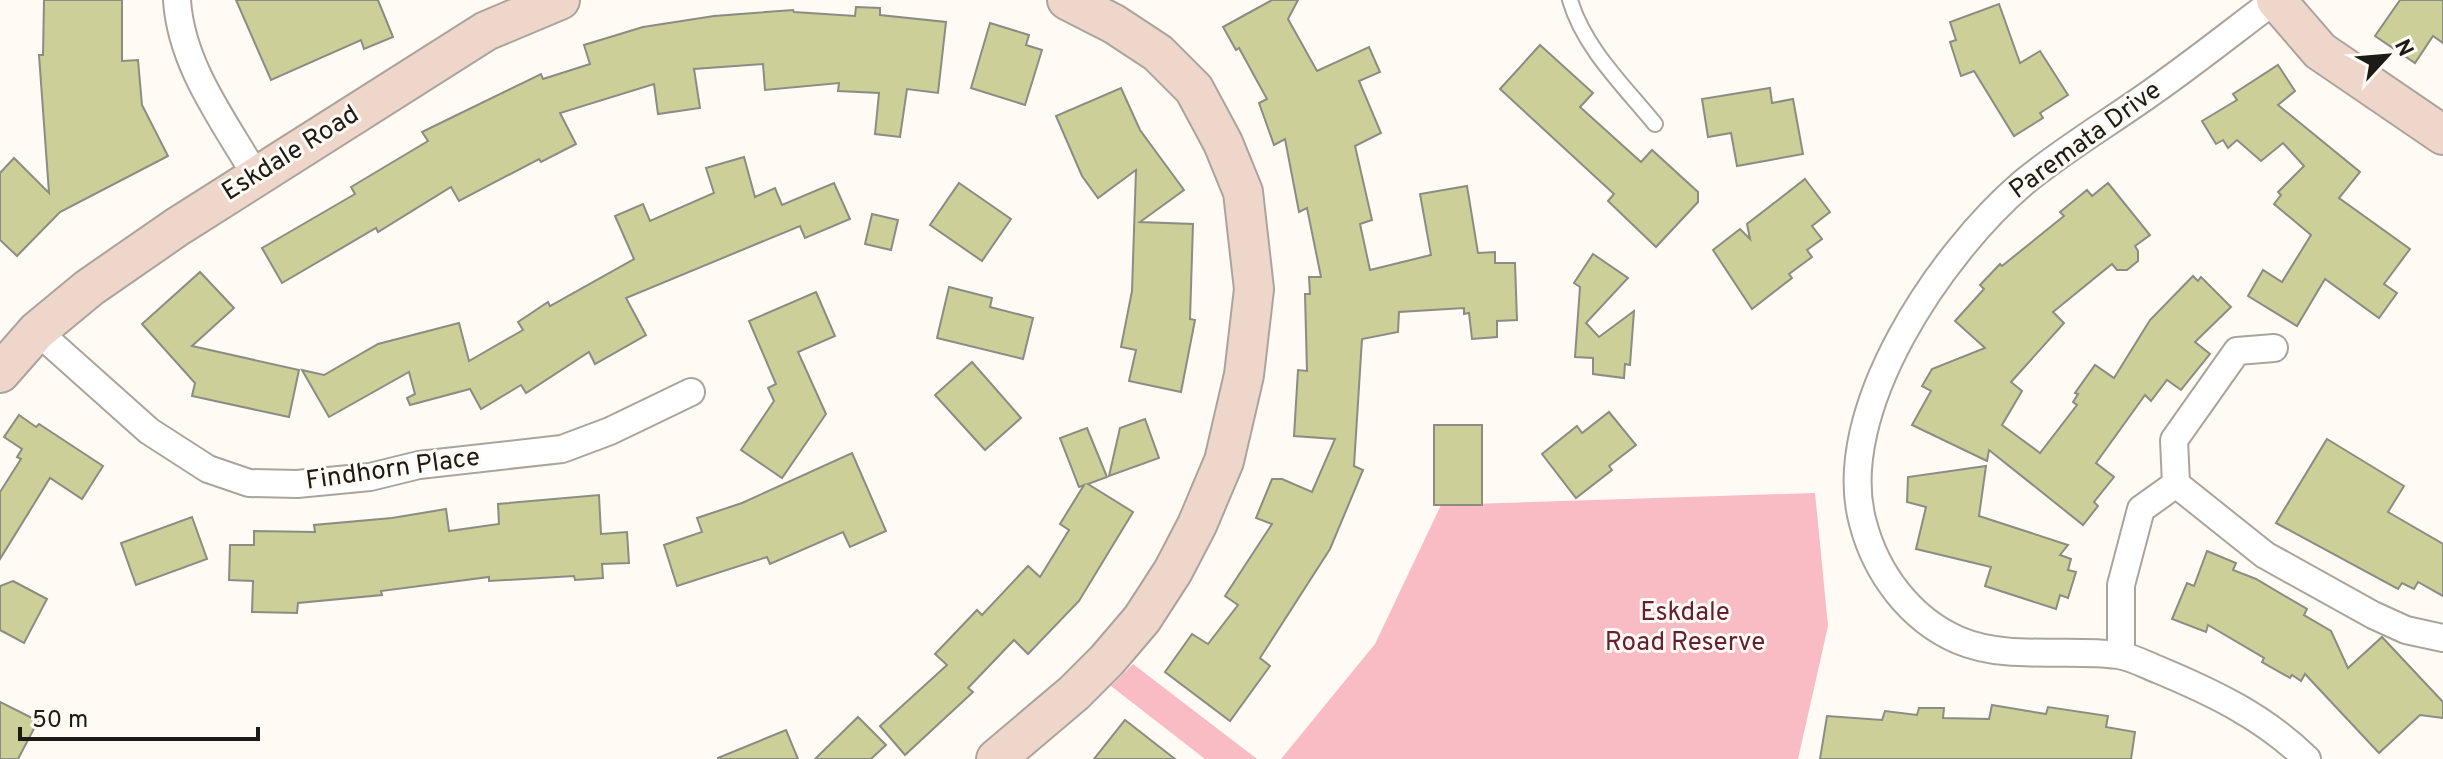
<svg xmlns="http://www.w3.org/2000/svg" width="2443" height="759" font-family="Overpass,sans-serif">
<rect width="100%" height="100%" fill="#fffaf3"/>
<!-- green -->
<g fill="#f9bbc4">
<polygon points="1815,493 1828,626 1798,759 1281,759 1375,644 1441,505"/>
<polygon points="1133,664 1257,759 1205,759 1111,686"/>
</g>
<!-- building -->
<g fill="#cccf97" stroke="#8b8c83" stroke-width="2">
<polygon points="44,0 122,0 122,61 138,60 142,105 168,156 60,212 17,256 0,240 0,173 14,158 49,193 39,55 43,55"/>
<polygon points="236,0 378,0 393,37 364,49 361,40 271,80"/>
<polygon points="1272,0 1298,0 1288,19 1317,71 1369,47 1380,72 1359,81 1381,133 1355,146 1372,220 1360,224 1370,270 1431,255 1420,194 1467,186 1478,253 1495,252 1495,263 1515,263 1517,320 1497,321 1497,337 1472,339 1469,313 1464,314 1464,308 1399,312 1398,332 1362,339 1354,466 1363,470 1330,549 1260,658 1270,666 1230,721 1165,672 1192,634 1208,644 1238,605 1225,596 1272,524 1256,518 1272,479 1282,479 1312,492 1335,439 1294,436 1298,370 1307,371 1305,294 1310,294 1309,277 1321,277 1307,208 1299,212 1285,139 1274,145 1259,103 1267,99 1239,48 1236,50 1223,27"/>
<polygon points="2400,0 2443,0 2443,43 2433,36 2415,63 2375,36"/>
<polygon points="1999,4 2020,63 2040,51 2068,95 2040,113 2043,118 2014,136 1974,71 1961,76 1950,42 1956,40 1950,22"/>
<polygon points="856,7 880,8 880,15 946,22 938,93 907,89 900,137 875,134 879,93 838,91 839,83 765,90 763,64 694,69 700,108 658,114 654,84 560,113 576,144 541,162 539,159 459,201 451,187 378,232 376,228 282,283 262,248 355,194 351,187 428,141 422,132 541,74 543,79 590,64 584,45 643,27 714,16 793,10 794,12 855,16"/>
<polygon points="990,23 1029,35 1026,45 1042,50 1025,105 971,88"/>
<polygon points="1540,45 1593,93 1580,107 1641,162 1652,150 1698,192 1698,202 1656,247 1608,201 1614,194 1500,89"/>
<polygon points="2278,65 2295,91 2278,105 2360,172 2339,198 2410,249 2384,284 2397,293 2379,318 2325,279 2297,326 2248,296 2263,270 2282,282 2311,235 2274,204 2281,195 2278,192 2304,166 2283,143 2261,161 2237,140 2228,148 2223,140 2216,144 2202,121 2237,100 2233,94"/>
<polygon points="1121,88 1140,130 1184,190 1140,222 1193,224 1190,319 1195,320 1181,392 1129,381 1136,350 1121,347 1132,291 1136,170 1098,198 1082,176 1056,116"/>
<polygon points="1770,88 1772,103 1793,99 1803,154 1737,166 1731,133 1708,137 1702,99"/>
<polygon points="744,157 755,197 775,188 782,205 834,183 850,219 805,238 800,226 626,298 646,335 595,364 589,352 526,393 521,385 481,409 470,389 410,405 407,398 415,394 409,372 329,417 302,370 324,375 378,344 459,323 469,361 523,330 518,322 548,302 550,306 634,259 615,216 643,204 650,221 714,193 706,168"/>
<polygon points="1805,179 1830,212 1812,226 1822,239 1807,250 1812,257 1789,274 1792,278 1752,309 1713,250 1740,229 1750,239 1747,224"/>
<polygon points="959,183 1011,219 982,261 930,225"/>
<polygon points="2108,183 2150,235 2135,246 2138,251 2138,261 2127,270 2117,270 2112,264 2053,312 2064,323 2011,382 2022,391 2002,425 2040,453 2077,405 2073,402 2078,394 2075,393 2095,365 2114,378 2150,320 2193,276 2198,281 2201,277 2231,307 2195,342 2210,354 2181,390 2167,380 2151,401 2145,395 2096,463 2114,477 2094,502 2098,506 2083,525 1989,450 1987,461 1912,425 1931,391 1922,386 1932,369 1985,348 1955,321 1984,289 1980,285 2000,264 2002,266 2064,216 2060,212 2087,190 2092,196"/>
<polygon points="872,214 898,220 891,250 865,244"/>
<polygon points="1593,254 1628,278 1586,323 1599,337 1634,311 1630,365 1625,364 1624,378 1593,374 1593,358 1575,357 1580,287 1574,283"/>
<polygon points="200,272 234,308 192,346 299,370 289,417 192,396 195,383 142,324"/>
<polygon points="949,287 992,298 990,307 1033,318 1023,359 937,338"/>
<polygon points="816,292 835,336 798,352 826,414 782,478 741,450 774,401 768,388 776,384 749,321"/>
<polygon points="972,362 1021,418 985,450 935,395"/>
<polygon points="1609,412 1636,445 1609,466 1612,470 1576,498 1542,454 1577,426 1582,433"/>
<polygon points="19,415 36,427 39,424 103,466 82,499 50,478 0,559 0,492 21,459 17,457 22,449 4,437"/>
<polygon points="1145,419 1159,458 1109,476 1120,428"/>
<rect x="1434" y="425" width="48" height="80"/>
<polygon points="1087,428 1107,477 1088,484 1133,512 1079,601 1028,654 1014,640 968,688 973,692 905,755 880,726 947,665 935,654 977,610 982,615 1028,566 1040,577 1069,530 1060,524 1084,485 1079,487 1060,438"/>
<polygon points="2327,439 2404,486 2388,512 2443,544 2443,596 2418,582 2414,589 2402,583 2398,589 2276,523"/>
<polygon points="852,453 886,531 850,547 843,532 770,564 767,557 677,586 664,545 702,532 697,518 742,503"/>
<polygon points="1986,466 1979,516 2068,545 2060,555 2071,559 2068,570 2076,572 2068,598 2060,595 2056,609 1985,586 1991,567 1916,549 1926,507 1907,502 1908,477"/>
<polygon points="599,495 601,534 627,532 629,563 602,564 603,578 575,580 574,576 489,581 489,577 381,591 382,595 298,603 297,613 252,612 253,581 229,580 230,545 254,545 254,531 315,532 314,525 392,518 446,509 449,531 499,524 498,504"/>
<polygon points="192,517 207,559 136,585 121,543"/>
<polygon points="2207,551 2236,563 2233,570 2256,579 2307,609 2304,615 2331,631 2348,668 2382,637 2443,702 2443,718 2420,715 2379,753 2305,674 2301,681 2292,675 2290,678 2262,662 2264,658 2208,625 2206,632 2172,619 2187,583 2194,586"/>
<polygon points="13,581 47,599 24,643 0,630 0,586"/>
<polygon points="0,702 38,721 18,759 0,759"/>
<polygon points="1992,705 2046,714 2048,707 2108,716 2106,727 2135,732 2131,759 1820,759 1827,716 1882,720 1885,711 1917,715 1919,708 1944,708 1943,718 1989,719"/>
<polygon points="858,717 886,745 871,759 815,759"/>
<polygon points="1125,720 1175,759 1094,759"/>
<polygon points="786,730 798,759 718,759 718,758"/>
</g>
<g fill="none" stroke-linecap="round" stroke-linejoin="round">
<defs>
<path id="lane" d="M1570,0C1584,48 1624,86 1655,124"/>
<g id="street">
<path d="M177,0C181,65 224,121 256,176"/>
<path d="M2275,0C2235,30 2196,61 2155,90C2112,121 2064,149 2023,183C1941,253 1832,412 1863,523C1876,573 1910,619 1958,640C2007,661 2066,648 2118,655C2132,657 2146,665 2159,670C2214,693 2264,717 2307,759"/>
<polyline points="37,331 149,431 208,469 249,483 297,484 370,477 419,465 562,449 610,431 691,392"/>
<polyline points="2176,484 2265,555 2373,615 2406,630 2443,638"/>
<polyline points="2121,655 2121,585 2141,509 2176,484 2174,440 2237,351 2274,348"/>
</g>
<g id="secondary">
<polyline points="2276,0 2320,51 2443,135"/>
<polyline points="0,373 37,331 89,288 177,227 486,31 560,0"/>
<polyline points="996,759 1074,693 1107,660 1142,619 1173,571 1197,525 1224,461 1244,375 1254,289 1243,192 1223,143 1194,89 1158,53 1114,24 1067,0"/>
</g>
</defs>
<!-- lane casing -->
<use href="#lane" stroke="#aaa49c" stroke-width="18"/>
<!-- street casing -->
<use href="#street" stroke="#aaa49c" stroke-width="30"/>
<!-- secondary casing -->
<use href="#secondary" stroke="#aaa49c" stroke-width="42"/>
<!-- lane -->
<use href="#lane" stroke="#fff" stroke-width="14"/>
<!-- street -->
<use href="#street" stroke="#fff" stroke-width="26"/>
<!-- secondary -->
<use href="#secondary" stroke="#efd6cb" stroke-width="38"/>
</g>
<g text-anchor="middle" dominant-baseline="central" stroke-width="6" stroke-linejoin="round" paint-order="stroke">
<!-- street labels -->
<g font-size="26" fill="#1d1b18" stroke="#fffaf3">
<text transform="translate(2086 141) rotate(-36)">Paremata Drive</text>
<text transform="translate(291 154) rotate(-32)">Eskdale Road</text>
<text transform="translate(393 470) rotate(-8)">Findhorn Place</text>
</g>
<!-- park labels -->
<g font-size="26" fill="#661e30" stroke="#fffaf3">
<text x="1685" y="613">Eskdale<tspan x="1685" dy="30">Road Reserve</tspan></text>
</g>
</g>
<!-- north arrow -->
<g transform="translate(2387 56) rotate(64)" stroke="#fffaf3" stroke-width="6" paint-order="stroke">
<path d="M0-6L14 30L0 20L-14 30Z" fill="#1d1b18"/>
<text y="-12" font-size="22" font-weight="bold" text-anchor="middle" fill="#1d1b18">N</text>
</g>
<!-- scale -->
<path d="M20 727v12h238v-12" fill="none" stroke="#1d1b18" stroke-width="4"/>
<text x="32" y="727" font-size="24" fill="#1d1b18" stroke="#fffaf3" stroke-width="6" paint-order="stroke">50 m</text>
</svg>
